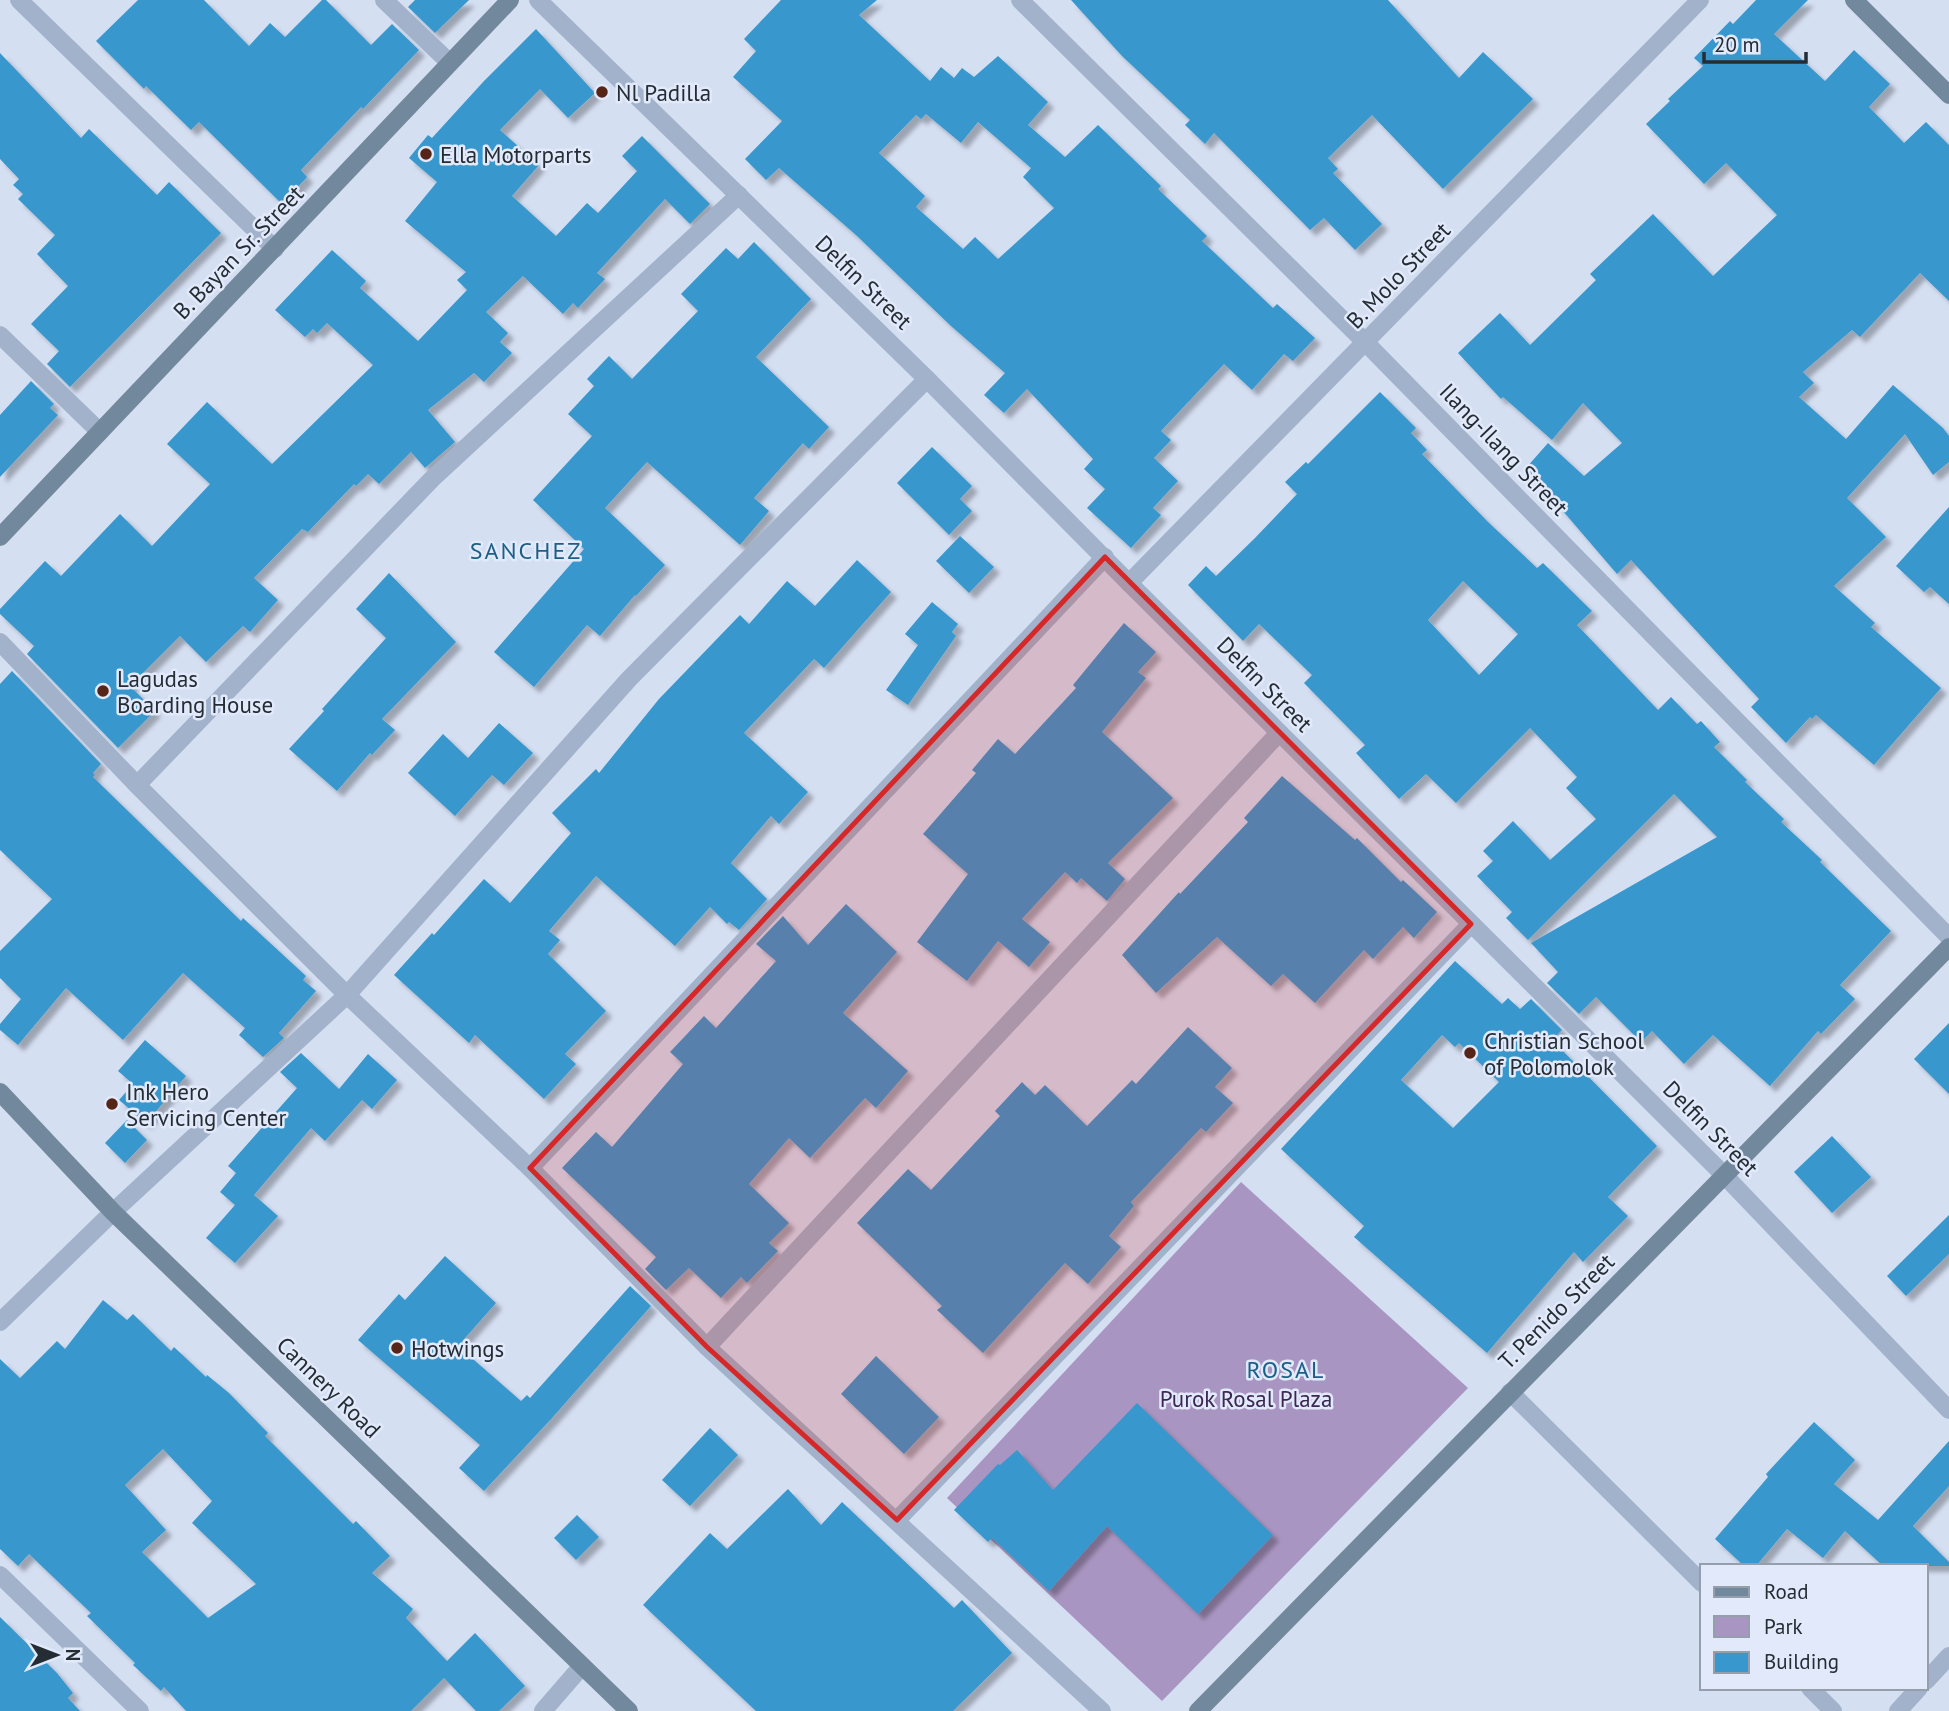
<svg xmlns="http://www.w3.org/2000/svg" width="1949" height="1711" font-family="'PT Sans',sans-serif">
<defs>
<filter id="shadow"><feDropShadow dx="6" dy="6" stdDeviation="2" flood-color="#0004"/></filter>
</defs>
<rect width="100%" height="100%" fill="#d5dff2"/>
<!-- green -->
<polygon fill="#a995c1" points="1241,1182 1468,1388 1162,1701 947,1498"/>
<!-- building -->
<g fill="#3897cd" fill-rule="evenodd" filter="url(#shadow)">
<polygon points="138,0 204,0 249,46 270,23 285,37 322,0 326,0 371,45 392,24 419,50 363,109 361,107 301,170 307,177 282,204 199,122 191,130 146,86 144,89 96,41"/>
<polygon points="415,0 469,0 435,33 408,7"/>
<path d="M781,0H877L859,15L930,81L941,67L954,78L962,68L974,77L998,56L1048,102L1028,125L1065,157L1098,125L1161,186L1158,189L1207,236L1202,241L1273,308L1277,304L1315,338L1293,361L1284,354L1252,390L1224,364L1161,431L1171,440L1154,458L1178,481L1153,508L1161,515L1131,548L1087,508L1105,489L1084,469L1093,459L1027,389L1004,413L984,395L1005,373L951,326L856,235L779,168L766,180L745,159L782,121L733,77L756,51L744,39ZM926,114L961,143L978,122L1031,168L1023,177L1054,208L998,259L975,237L963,249L916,207L925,196L879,153L916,115L921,119Z"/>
<polygon points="1071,0 1388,0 1459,78 1483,52 1533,99 1443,189 1372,115 1328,158 1338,169 1333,173 1382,224 1355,250 1324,218 1310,230 1214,133 1205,144 1185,125 1190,120 1122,56"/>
<polygon points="1756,0 1808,0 1774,34 1825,81 1854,50 1890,84 1869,107 1904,143 1926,122 1949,145 1949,301 1920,273 1860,337 1852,330 1803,372 1814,383 1799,397 1846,439 1893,385 1943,428 1949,436 1949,462 1933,475 1905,434 1847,498 1886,537 1834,586 1875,623 1871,627 1941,688 1874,765 1816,715 1812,719 1810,717 1786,743 1751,707 1759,699 1631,560 1617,574 1526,468 1548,443 1584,476 1622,443 1583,403 1552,440 1503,397 1501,399 1458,353 1500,313 1530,345 1596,280 1590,274 1653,214 1713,276 1777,215 1726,163 1704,184 1646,124 1670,101 1668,99 1703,66 1694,58 1730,21 1733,24"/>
<polygon points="536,29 595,93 568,118 540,89 500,130 539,165 512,196 556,236 587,203 598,213 637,171 622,156 642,136 710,204 690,224 665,199 597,273 605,279 578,308 573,303 563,314 523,276 486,312 508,333 500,342 512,353 484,382 474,373 428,410 455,442 425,468 411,452 379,484 368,474 356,486 354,484 308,532 302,529 254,578 278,600 250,632 243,626 206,662 180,636 130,686 155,711 118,748 27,654 34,646 0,614 0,609 45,561 61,576 120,514 152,546 210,484 167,444 207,402 272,464 373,365 327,323 317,333 313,329 305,337 275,310 332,250 366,281 360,288 418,341 467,290 457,280 466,272 405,221 437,182 409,158 428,135 432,138 484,81"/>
<polygon points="0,53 81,138 89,129 157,195 169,182 221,233 70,387 47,364 59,351 31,324 68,286 37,254 55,235 18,199 23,194 13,185 19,179 0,159"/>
<polygon points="754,242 811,299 756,357 829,427 809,449 803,443 754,498 769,511 740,545 647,462 605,508 665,565 636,596 635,595 600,636 587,625 534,687 494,652 584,549 533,500 592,436 568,414 594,386 587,379 609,356 632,379 698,311 681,294 726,248 738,259"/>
<polygon points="31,381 54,404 50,408 58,415 0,477 0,415"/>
<path d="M1380,392L1416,428L1411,433L1427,450L1422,454L1488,522L1537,568L1543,563L1592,611L1577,625L1658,710L1671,697L1697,724L1701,721L1720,742L1714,747L1747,780L1745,782L1784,819L1781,822L1822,860L1820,862L1891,931L1840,985L1855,999L1821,1034L1818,1031L1770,1086L1713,1035L1684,1064L1652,1031L1641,1042L1596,997L1579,1014L1547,983L1558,972L1531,943L1717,837L1674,794L1528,940L1506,918L1512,912L1477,876L1493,861L1483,851L1513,821L1550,860L1596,819L1566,788L1577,777L1530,728L1456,803L1426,774L1399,799L1356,753L1365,745L1304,683L1312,675L1259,624L1243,641L1188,585L1206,566L1216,576L1255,538L1297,494L1285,482L1306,462L1308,464ZM1463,581L1518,634L1479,675L1428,620Z"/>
<polygon points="932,447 972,486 960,499 972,511 949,535 897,483"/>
<polygon points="1949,507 1949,604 1930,587 1924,592 1896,566"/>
<polygon points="960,536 994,567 969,593 936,561"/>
<polygon points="857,560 891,592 824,668 814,659 744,733 808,792 779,824 771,816 731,863 767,899 739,930 729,922 727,924 710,907 675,946 596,876 549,931 560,940 548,954 606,1011 565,1054 576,1064 544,1099 475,1035 469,1043 394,975 432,933 434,935 484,879 510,903 571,833 552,813 596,769 599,773 659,699 740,615 749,624 787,581 815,606"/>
<polygon points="389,573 456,642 382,719 395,730 372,755 370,753 337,791 289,749 324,711 322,709 386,638 356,609"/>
<polygon points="932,602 958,624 952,632 956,636 908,705 886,690 918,645 905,634"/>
<polygon points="1124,623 1156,652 1138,672 1146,678 1102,732 1173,798 1108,863 1125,879 1107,901 1081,878 1077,883 1065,872 1022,919 1050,942 1029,967 998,941 967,981 917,942 968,874 923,834 976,773 972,770 998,739 1015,754 1076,688 1073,685"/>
<polygon points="12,671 101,764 93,773 95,775 93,777 241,921 243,918 306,976 303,980 316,991 279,1033 284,1038 263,1057 239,1035 245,1028 183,973 123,1040 66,988 18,1045 0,1030 0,1024 21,999 0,978 0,951 52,899 0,850 0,684"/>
<polygon points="499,723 533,753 504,785 492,775 455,816 408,773 443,734 468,758"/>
<polygon points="1282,776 1355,840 1357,838 1401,882 1403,880 1437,912 1414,938 1403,927 1373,959 1364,950 1315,1003 1283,974 1271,986 1217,937 1156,993 1122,955 1179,892 1180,894 1248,822 1244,818"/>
<polygon points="846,904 897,952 843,1013 908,1071 876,1108 865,1098 810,1158 789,1138 749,1184 789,1223 769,1243 778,1251 747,1283 741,1277 721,1298 689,1268 666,1290 645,1269 656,1257 562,1168 596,1132 612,1147 683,1064 670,1052 704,1016 716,1028 776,961 756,944 783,916 808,945"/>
<path d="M1455,961L1502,1004L1508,998L1520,1009L1531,999L1562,1030L1552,1040L1657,1146L1608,1197L1628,1216L1583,1262L1574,1252L1487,1353L1354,1237L1364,1226L1281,1149ZM1442,1035L1455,1047L1459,1043L1499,1082L1453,1128L1401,1080Z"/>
<polygon points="1949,1023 1949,1094 1914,1059"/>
<polygon points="1188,1027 1232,1068 1215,1087 1233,1103 1206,1132 1201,1128 1131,1202 1134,1206 1109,1236 1121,1247 1088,1284 1065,1263 983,1353 937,1310 942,1306 857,1223 908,1169 931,1190 1000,1116 995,1111 1022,1082 1035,1095 1045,1085 1087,1126 1132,1080 1136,1084"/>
<polygon points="145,1040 186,1076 146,1123 119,1100 133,1084 118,1071"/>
<polygon points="301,1053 339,1089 368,1054 397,1080 372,1109 362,1100 325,1141 311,1128 254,1195 278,1216 235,1263 206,1238 235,1205 220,1192 236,1173 228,1166 297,1088 280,1072"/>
<polygon points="127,1120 147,1140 125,1163 105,1143"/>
<polygon points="1832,1136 1871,1177 1832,1213 1794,1172"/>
<polygon points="1949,1215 1949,1254 1906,1296 1887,1276"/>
<polygon points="445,1256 496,1303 458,1346 521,1401 527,1395 530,1398 630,1286 651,1306 552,1418 484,1491 459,1468 480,1445 358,1340 399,1294 405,1300"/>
<path d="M103,1300L127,1320L133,1314L171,1351L174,1347L206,1377L207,1375L229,1393L268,1433L265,1436L353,1524L356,1521L390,1556L372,1573L413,1609L406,1618L447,1661L475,1633L525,1686L499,1711H476L444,1678L411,1711H186L164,1687L161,1691L133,1665L135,1663L87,1616L91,1613L29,1554L18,1566L0,1549V1359L20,1378L57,1341L65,1349ZM163,1449L212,1501L192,1523L256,1584L208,1618L142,1552L166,1530L125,1485Z"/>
<polygon points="876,1356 939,1417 904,1454 841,1394"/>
<polygon points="1137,1403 1273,1535 1198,1614 1107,1526 1049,1591 992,1538 988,1542 954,1510 998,1464 1000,1465 1017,1450 1053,1490"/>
<polygon points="1814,1422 1855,1460 1834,1484 1878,1520 1949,1441 1949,1486 1913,1526 1949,1562 1949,1566 1883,1566 1845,1531 1823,1558 1787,1529 1756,1566 1744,1566 1715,1539 1768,1477 1766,1474"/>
<polygon points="710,1428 738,1455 690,1506 662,1480"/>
<polygon points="788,1489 821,1525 842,1502 954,1608 962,1600 1012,1653 953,1711 756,1711 643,1605 710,1533 727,1549"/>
<polygon points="577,1515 599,1537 576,1560 554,1538"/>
<polygon points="0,1617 57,1673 73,1693 68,1698 80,1711 0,1711"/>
</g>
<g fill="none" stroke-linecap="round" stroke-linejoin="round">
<!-- street -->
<g stroke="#a1b2ca" stroke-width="18">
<polyline points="19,0 275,249"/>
<polyline points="384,0 450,63"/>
<polyline points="538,0 927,379 1129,583 1725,1176 1949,1410"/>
<polyline points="1020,0 1366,343 1949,937"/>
<polyline points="0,335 100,432"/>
<polyline points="1129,583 1700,0"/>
<polyline points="0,642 137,785 347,995 530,1168 707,1347 1102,1711"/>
<polyline points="137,785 432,479 739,195"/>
<polyline points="530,1168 1105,557"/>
<polyline points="0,1322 113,1212 347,995 629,679 927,379"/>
<polyline points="707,1347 1279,733"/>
<polyline points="1510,1392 1702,1583"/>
<polyline points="897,1520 1471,924"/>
<polyline points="0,1575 140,1711"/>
<polyline points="1926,1681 1949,1656"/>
<polyline points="1810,1688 1833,1711"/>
<polyline points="543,1711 582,1666"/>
<polyline points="1898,1711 1919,1688"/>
</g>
<!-- secondary -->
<g stroke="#72899d" stroke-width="18">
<polyline points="1854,0 1949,95"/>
<polyline points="0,537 510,0"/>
<polyline points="0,1092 113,1212 629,1711"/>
<polyline points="1198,1711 1949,947"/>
</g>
</g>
<!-- marked area -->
<path fill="#d62828" fill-opacity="0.2" stroke="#d62828" stroke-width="5" stroke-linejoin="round" d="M1105,557L1471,924L897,1520L707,1347L530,1168Z"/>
<!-- markers -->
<g fill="#572418" stroke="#e1e9fa" stroke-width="2.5">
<circle cx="602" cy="92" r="7"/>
<circle cx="426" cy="154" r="7"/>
<circle cx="103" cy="691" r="7"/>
<circle cx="1470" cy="1053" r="7"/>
<circle cx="112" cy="1104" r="7"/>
<circle cx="397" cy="1348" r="7"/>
</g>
<g text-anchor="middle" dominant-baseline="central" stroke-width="5" stroke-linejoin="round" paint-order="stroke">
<!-- poi labels -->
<g font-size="23" fill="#242d34" stroke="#e1e9fa" text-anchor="start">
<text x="616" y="92">Nl Padilla</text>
<text x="440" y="154">Ella Motorparts</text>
<text x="117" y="678">Lagudas<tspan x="117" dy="26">Boarding House</tspan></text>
<text x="1484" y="1040">Christian School<tspan x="1484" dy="26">of Polomolok</tspan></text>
<text x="126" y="1091">Ink Hero<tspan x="126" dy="26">Servicing Center</tspan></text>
<text x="411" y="1348">Hotwings</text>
</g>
<!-- street labels -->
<g font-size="23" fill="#242d34" stroke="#e1e9fa">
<text transform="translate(238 252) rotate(-46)">B. Bayan Sr. Street</text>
<text transform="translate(1398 275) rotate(-46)">B. Molo Street</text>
<text transform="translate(864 282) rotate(44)">Delfin Street</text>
<text transform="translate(1504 449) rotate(46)">Ilang-Ilang Street</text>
<text transform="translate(1265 684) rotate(45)">Delfin Street</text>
<text transform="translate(1711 1128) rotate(45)">Delfin Street</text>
<text transform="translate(1556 1311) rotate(-45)">T. Penido Street</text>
<text transform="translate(329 1387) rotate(44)">Cannery Road</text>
</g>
<!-- park labels -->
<g font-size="23" fill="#3c2753" stroke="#e1e9fa">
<text x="1246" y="1398">Purok Rosal Plaza</text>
</g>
<!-- neighbourhood labels -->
<g font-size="24" letter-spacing="2" fill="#195f86" stroke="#e1e9fa">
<text x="526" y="550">SANCHEZ</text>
<text x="1286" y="1369">ROSAL</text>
</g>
</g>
<!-- legend -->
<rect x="1700" y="1564" width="228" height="126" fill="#e1e9fa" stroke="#959eab" stroke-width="2"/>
<rect x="1714" y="1587" width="35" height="10" fill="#72899d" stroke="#959eab" stroke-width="2"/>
<text x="1764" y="1599" font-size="21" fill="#242d34">Road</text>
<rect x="1714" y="1616" width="35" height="21" fill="#a995c1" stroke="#959eab" stroke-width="2"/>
<text x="1764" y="1634" font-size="21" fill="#242d34">Park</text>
<rect x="1714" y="1652" width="35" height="21" fill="#3897cd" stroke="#959eab" stroke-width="2"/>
<text x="1764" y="1669" font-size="21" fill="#242d34">Building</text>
<!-- north arrow -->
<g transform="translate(56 1655) rotate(90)" stroke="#e1e9fa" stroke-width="5" paint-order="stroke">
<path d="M0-5L12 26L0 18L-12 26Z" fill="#242d34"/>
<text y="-10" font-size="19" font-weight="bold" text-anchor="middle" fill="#242d34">N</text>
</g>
<!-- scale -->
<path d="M1704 52v10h102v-10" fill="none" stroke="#242d34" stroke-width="3.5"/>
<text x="1714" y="52" font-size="21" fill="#242d34" stroke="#e1e9fa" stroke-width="5" paint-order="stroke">20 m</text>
</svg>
